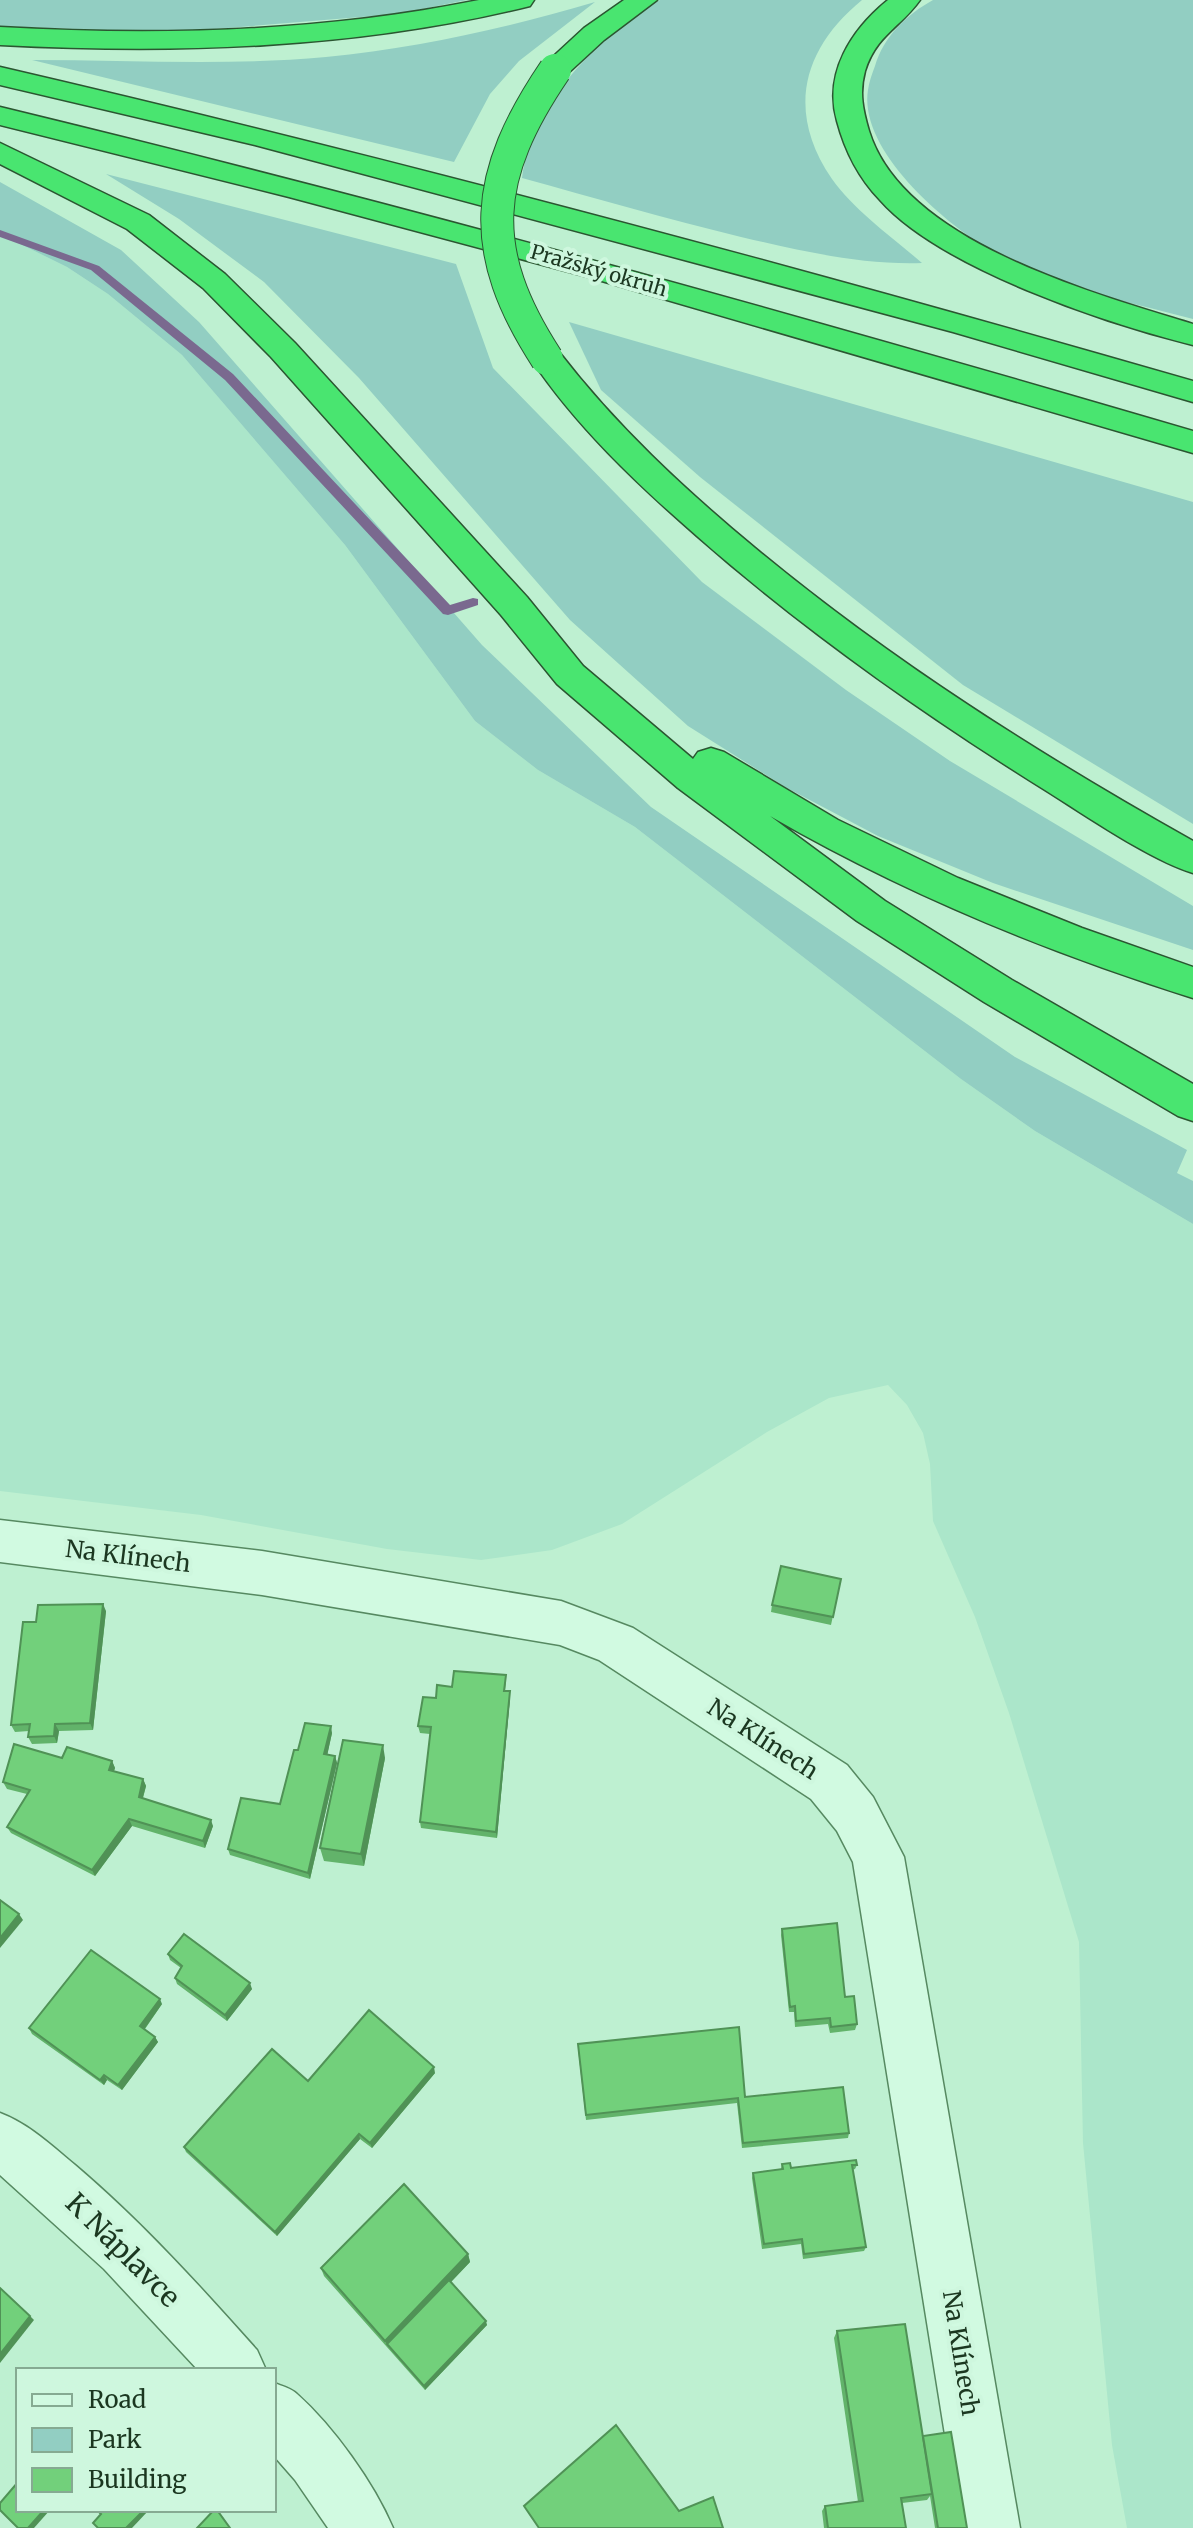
<svg xmlns="http://www.w3.org/2000/svg" width="1193" height="2528" font-family="Merriweather,serif">
<rect width="100%" height="100%" fill="#bef0d1"/>
<!-- farmland -->
<polygon fill="#abe6ca" points="0,234 67,267 108,294 182,355 345,545 475,721 538,770 635,827 961,1079 1035,1131 1193,1224 1193,2528 1127,2528 1112,2445 1083,2143 1079,1942 1009,1713 975,1617 933,1521 930,1464 923,1433 907,1405 888,1385 829,1398 767,1432 622,1524 552,1550 481,1560 387,1549 201,1515 0,1491"/>
<!-- green -->
<g fill="#92cec2">
<polygon points="0,0 467,0 398,14 166,33 0,26"/>
<path d="M660,0H862C802,49 786,112 832,179C855,211 892,237 922,263C860,265 802,251 741,237C667,219 595,198 522,178C532,104 598,36 660,0Z"/>
<path d="M933,0H1193V319C1136,304 1078,292 1024,269C969,245 857,158 868,90C869,82 872,74 875,66C884,36 906,15 933,0Z"/>
<path d="M595,2L519,61L490,94L454,162L32,60C130,60 229,66 326,57C418,48 507,28 595,2Z"/>
<polygon points="106,174 456,264 493,368 702,582 846,690 950,761 1193,906 1193,950 993,883 878,836 785,787 688,726 570,620 359,378 264,282 179,219"/>
<polygon points="0,182 121,250 199,322 482,645 651,807 1015,1057 1187,1150 1177,1173 1193,1181 1193,1224 1035,1131 961,1079 635,827 538,770 475,721 345,545 182,355 108,294 67,267 0,234"/>
<polygon points="569,322 1193,502 1193,824 963,685 700,477 601,390"/>
</g>
<g fill="none" stroke-linecap="round" stroke-linejoin="round">
<!-- stream -->
<polygon fill="#7a698f" fill-rule="evenodd" points="0,230 99,266 233,374 450,605 473,598 478,599 478,605 448,615 443,614 225,380 91,270 0,237"/>
<defs>
<g id="street">
<polygon points="0,1520 262,1551 561,1601 633,1628 847,1765 873,1797 904,1857 1020,2528 960,2528 853,1862 837,1831 811,1799 599,1660 560,1645 262,1595 0,1562"/>
<path d="M0,2113C29,2124 51,2145 75,2165C141,2221 200,2286 257,2350L266,2370H198L104,2269L0,2175Z"/>
<path d="M274,2383C282,2386 291,2388 297,2394C333,2426 374,2483 393,2528H328L295,2480L274,2456Z"/>
</g>
<g id="highway">
<path d="M479,0H534L530,6C357,49 177,54 0,45V27C160,36 321,32 479,0Z"/>
<polygon points="624,0 657,0 604,40 565,76 555,79 545,76 540,70 545,64 584,28"/>
<path d="M888,0H920C901,27 876,35 865,71C859,93 863,110 869,131C903,242 1093,293 1193,324V345C1105,323 940,268 880,200C858,177 845,151 837,121C823,73 852,29 888,0Z"/>
<path d="M0,67C400,160 798,267 1193,381V402L953,332L255,145L0,85Z"/>
<path d="M0,107C401,204 797,315 1193,431V453L588,277L289,197L0,125Z"/>
<path d="M0,143L149,215L225,274L295,343L527,597L583,666L693,759L698,752L711,748L724,752L838,820L958,878L1082,928L1193,967V998C1047,952 903,893 770,816L885,901L1012,980L1193,1084V1121L1178,1116L984,1002L857,921L678,788L557,684L501,615L271,357L203,288L127,229L0,164Z"/>
<path d="M547,349L559,352C616,426 684,489 755,548C891,661 1040,755 1193,841V873C1150,860 1085,815 1045,790C923,714 805,631 697,536C636,483 576,426 531,359L535,352Z"/>
</g>
</defs>
<!-- street casing -->
<use href="#street" stroke="#568961" stroke-width="3"/>
<!-- highway casing -->
<use href="#highway" stroke="#2b5631" stroke-width="3"/>
<!-- street -->
<use href="#street" fill="#d1fae1" fill-rule="evenodd"/>
<!-- highway -->
<use href="#highway" fill="#49e570" fill-rule="evenodd"/>
<defs>
<path id="highway-bridge" d="M547,359C476,250 483,176 555,70"/>
</defs>
<!-- highway-bridge casing -->
<use href="#highway-bridge" stroke="#2b5631" stroke-width="34" stroke-linecap="butt"/>
<!-- highway-bridge -->
<use href="#highway-bridge" stroke="#49e570" stroke-width="32"/>
</g>
<!-- wall -->
<g fill="#62b36a">
<polygon points="841,1579 831,1625 771,1612 772,1605"/>
<polygon points="106,1611 93,1730 59,1731 57,1743 32,1744 28,1737 29,1731 15,1732 11,1725 36,1622"/>
<polygon points="506,1682 505,1691 510,1698 497,1838 421,1828 420,1822 430,1734 420,1733 418,1726 436,1698 452,1687"/>
<polygon points="332,1733 327,1755 335,1756 337,1763 310,1879 230,1855 228,1849 280,1804 298,1750"/>
<polygon points="62,1758 112,1761 115,1768 114,1771 143,1779 146,1786 143,1798 213,1826 205,1848 132,1826 95,1876 11,1833 7,1827 27,1794 7,1789 3,1782"/>
<polygon points="385,1758 364,1866 324,1861 320,1848"/>
<polygon points="782,1929 845,1997 857,2024 855,2030 830,2033 828,2024 795,2027 794,2012 789,2012 781,1935"/>
<polygon points="168,1954 252,1989 227,2021 177,1984 175,1978 181,1968 170,1960"/>
<polygon points="162,2004 145,2029 155,2037 158,2042 122,2090 107,2080 104,2085 32,2034 29,2028"/>
<polygon points="578,2049 745,2097 849,2133 848,2138 742,2148 737,2103 586,2120"/>
<polygon points="435,2073 372,2148 360,2139 277,2236 186,2152 184,2147 308,2081"/>
<polygon points="782,2164 791,2168 857,2165 855,2169 852,2170 866,2247 864,2251 803,2259 801,2244 762,2249 752,2178 753,2173 781,2169"/>
<polygon points="468,2254 470,2262 451,2282 487,2325 425,2390 324,2276 321,2268"/>
<polygon points="837,2331 923,2436 967,2528 935,2528 930,2496 927,2500 902,2503 906,2528 824,2528 822,2511 825,2506 858,2502 834,2338"/>
</g>
<!-- shaded-wall -->
<g fill="#509256">
<polygon points="103,1604 106,1611 93,1730 90,1723"/>
<polygon points="510,1691 510,1698 497,1838 496,1832"/>
<polygon points="55,1724 59,1731 57,1743 54,1736"/>
<polygon points="331,1726 332,1733 326,1761 324,1754"/>
<polygon points="383,1745 385,1758 364,1866 361,1854"/>
<polygon points="335,1756 337,1763 310,1879 308,1873"/>
<polygon points="112,1761 115,1768 112,1776 109,1770"/>
<polygon points="143,1779 146,1786 141,1804 139,1797"/>
<polygon points="129,1819 132,1826 95,1876 92,1870"/>
<polygon points="211,1820 213,1826 205,1848 203,1841"/>
<polygon points="19,1914 23,1920 0,1948 0,1938"/>
<polygon points="250,1983 252,1989 227,2021 225,2015"/>
<polygon points="160,1999 162,2004 143,2031 140,2026"/>
<polygon points="155,2037 158,2042 122,2090 118,2085"/>
<polygon points="434,2067 435,2073 372,2148 370,2143"/>
<polygon points="104,2075 107,2080 104,2085 100,2080"/>
<polygon points="359,2134 360,2139 277,2236 275,2232"/>
<polygon points="468,2254 470,2262 389,2347 385,2341"/>
<polygon points="30,2316 34,2320 0,2363 0,2354"/>
<polygon points="486,2321 487,2325 425,2390 424,2386"/>
<polygon points="44,2510 50,2510 34,2528 28,2528"/>
<polygon points="144,2510 149,2510 132,2528 126,2528"/>
</g>
<!-- building -->
<g fill="#72d07b" stroke="#509256" stroke-width="2">
<polygon points="781,1566 841,1579 833,1617 772,1605"/>
<polygon points="103,1604 90,1723 55,1724 54,1736 28,1737 30,1724 11,1725 23,1622 36,1622 38,1605"/>
<polygon points="454,1671 506,1675 504,1691 510,1691 496,1832 420,1822 431,1727 418,1726 423,1697 436,1698 437,1685 452,1687"/>
<polygon points="305,1723 331,1726 324,1754 335,1756 308,1873 228,1849 241,1798 280,1804 294,1750 298,1750"/>
<polygon points="343,1740 383,1745 361,1854 320,1848"/>
<polygon points="14,1744 62,1758 67,1747 112,1761 109,1770 143,1779 139,1797 211,1820 203,1841 129,1819 92,1870 7,1827 30,1790 3,1782"/>
<polygon points="0,1900 19,1914 0,1938"/>
<polygon points="837,1923 845,1997 854,1996 857,2024 831,2027 830,2018 796,2021 795,2006 790,2007 782,1929"/>
<polygon points="184,1934 250,1983 225,2015 175,1978 182,1966 168,1954"/>
<polygon points="91,1950 160,1999 140,2026 155,2037 118,2085 104,2075 100,2080 29,2028"/>
<polygon points="369,2010 434,2067 370,2143 359,2134 275,2232 184,2147 272,2049 308,2081"/>
<polygon points="739,2027 745,2097 843,2087 849,2133 743,2143 738,2098 586,2115 578,2044"/>
<polygon points="856,2160 857,2165 852,2165 866,2247 804,2254 802,2239 764,2244 753,2173 783,2169 782,2164 790,2163 791,2168"/>
<polygon points="404,2184 468,2254 385,2341 321,2268"/>
<polygon points="449,2280 486,2321 424,2386 387,2344"/>
<polygon points="0,2288 30,2316 0,2354"/>
<polygon points="905,2324 932,2494 901,2498 906,2528 828,2528 825,2506 863,2501 837,2331"/>
<polygon points="616,2425 679,2511 713,2497 723,2528 539,2528 524,2506"/>
<polygon points="951,2432 967,2528 938,2528 923,2436"/>
<polygon points="18,2482 18,2510 44,2510 28,2528 18,2528 0,2510 0,2503"/>
<polygon points="97,2510 144,2510 126,2528 98,2528 93,2523 101,2514"/>
<polygon points="214,2510 217,2510 230,2528 197,2528"/>
</g>
<g text-anchor="middle" dominant-baseline="central" stroke-width="8" stroke-linejoin="round" paint-order="stroke">
<!-- far-street labels -->
<g font-size="20" fill="#1b3720" stroke="#cef7de">
<text transform="translate(599 270) rotate(16)">Pražský okruh</text>
</g>
<!-- street labels -->
<g font-size="24" fill="#1b3720" stroke="#cef7de">
<text transform="translate(128 1556) rotate(7)">Na Klínech</text>
<text transform="translate(763 1739) rotate(33)">Na Klínech</text>
<text transform="translate(961 2353) rotate(81)">Na Klínech</text>
</g>
<!-- near-street labels -->
<g font-size="28" fill="#1b3720" stroke="#cef7de">
<text transform="translate(123 2250) rotate(45)">K Náplavce</text>
</g>
</g>
<!-- legend -->
<rect x="16" y="2368" width="260" height="144" fill="#cef7de" stroke="#86aa92" stroke-width="2"/>
<rect x="32" y="2394" width="40" height="12" fill="#d1fae1" stroke="#86aa92" stroke-width="2"/>
<text x="88" y="2408" font-size="24" fill="#1b3720">Road</text>
<rect x="32" y="2428" width="40" height="24" fill="#92cec2" stroke="#86aa92" stroke-width="2"/>
<text x="88" y="2448" font-size="24" fill="#1b3720">Park</text>
<rect x="32" y="2468" width="40" height="24" fill="#72d07b" stroke="#86aa92" stroke-width="2"/>
<text x="88" y="2488" font-size="24" fill="#1b3720">Building</text>
</svg>
